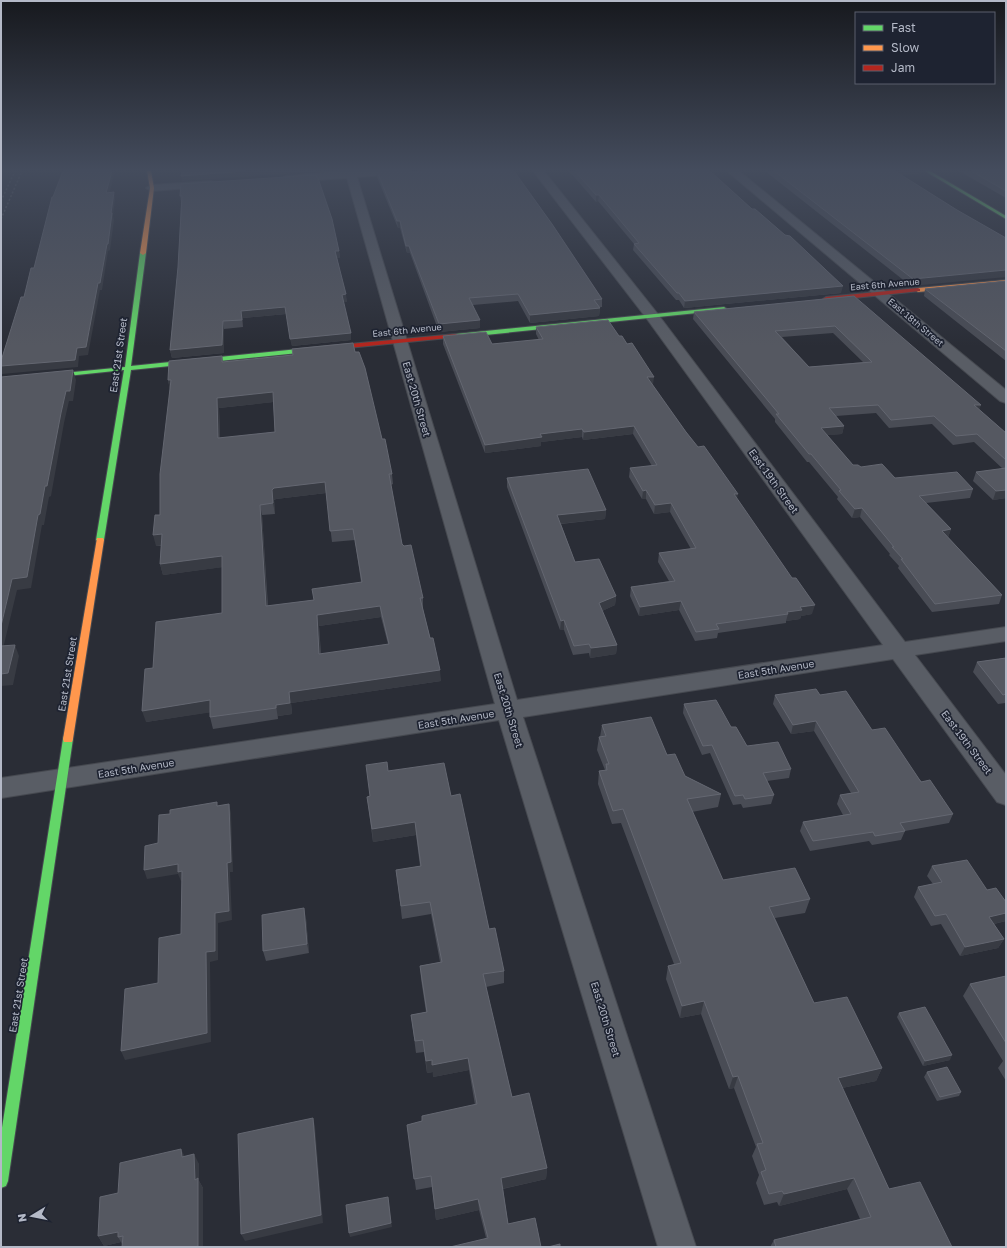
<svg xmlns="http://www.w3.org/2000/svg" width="1007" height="1248" font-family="'Golos Text',sans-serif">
<rect width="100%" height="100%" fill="#2a2d36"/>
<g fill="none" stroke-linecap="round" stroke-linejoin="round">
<defs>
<g id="street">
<polygon points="343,171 402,171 397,174 357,177 517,700 883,645 647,319 533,171 544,171 657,313 905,642 1006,627 1006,641 915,655 1006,775 1006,805 997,802 893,659 523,717 696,1247 658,1247 499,720 1,798 1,778 495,704 347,178 286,182 280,179 286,176"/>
<polygon points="727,171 739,171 1006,390 1006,403 1000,401"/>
<polygon points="210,181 214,182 216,184 214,186 152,191 146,188 152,185"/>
</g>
<g id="fast">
<polygon points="925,171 930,171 1006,216 1006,219"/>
<polygon points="143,251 146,253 131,366 328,346 331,348 328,350 131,370 104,540 100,542 96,540 124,370 1,383 1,379 125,367 140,253"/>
<polygon points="724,307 727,309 726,310 456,338 453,336 456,334"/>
<polygon points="68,735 72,736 73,739 8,1181 6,1186 1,1188 1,1134 63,739 64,736"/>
</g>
<g id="slow">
<polygon points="147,171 151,171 154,188 146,253 143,255 140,253 150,188"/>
<polygon points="1006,280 1006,284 918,292 915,290 918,288"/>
<polygon points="97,538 103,538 104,540 73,739 72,742 64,742 63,739"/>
</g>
<g id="jam">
<polygon points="918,288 920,289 920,291 826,301 823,299 826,297"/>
<polygon points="456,334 459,336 458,337 328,350 325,348 328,346"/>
</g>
</defs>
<!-- street casing -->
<use href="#street" stroke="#464950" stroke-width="2"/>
<!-- fast casing -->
<use href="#fast" stroke="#464950" stroke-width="2"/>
<!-- slow casing -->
<use href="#slow" stroke="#464950" stroke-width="2"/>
<!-- jam casing -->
<use href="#jam" stroke="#464950" stroke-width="2"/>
<!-- street -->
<use href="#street" fill="#595d65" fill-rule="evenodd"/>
<!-- fast -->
<use href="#fast" fill="#63d668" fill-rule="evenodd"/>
<!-- slow -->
<use href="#slow" fill="#ff974d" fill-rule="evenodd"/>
<!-- jam -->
<use href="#jam" fill="#b3261e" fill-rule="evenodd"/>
<!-- rail -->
<g stroke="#585b62" stroke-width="1.5" stroke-dasharray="2 2" stroke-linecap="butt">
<polyline points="1,201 15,171"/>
<polyline points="1,219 22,171"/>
</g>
</g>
<!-- wall -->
<g fill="#494c55" fill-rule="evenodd">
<polygon points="376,171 410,172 602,299 602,307 599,307 600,308 599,316 530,323 518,301 473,305 480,328 439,332 410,253 407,253 400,228 398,228 377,177"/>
<polygon points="569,171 710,171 841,293 684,308 679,300 676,300 633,250 634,244 598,201 596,202"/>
<polygon points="765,171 923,171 922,173 901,175 957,210 911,286"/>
<polygon points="959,171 1006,171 1006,198"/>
<polygon points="180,196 339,251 340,258 337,258 347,302 343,302 351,333 351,340 292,346 286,314 243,318 243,327 224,329 224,353 172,358 170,350 178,267 181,202"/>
<polygon points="1006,281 1006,361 924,296 925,289"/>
<path d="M854,296L979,410L1006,433V498L993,500L973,481L976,472L1003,469L974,442L953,445L932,424L889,428L876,413L836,416L844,426L842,434L827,435L853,465L861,467L895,478L973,489L970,498L926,503L951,529L948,537L1002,595L999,604L932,612L898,568L899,566L889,555L890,554L860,517L852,518L837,499L838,497L809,462H807L775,422V419L693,319L694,312ZM833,333L863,362L809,367L782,337Z"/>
<polygon points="536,327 653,385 652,385 686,432 737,499 812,614 801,616 800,619 786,621 786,623 718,633 717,638 695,641 679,610 639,616 630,596 631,587 669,581 658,562 659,553 691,549 670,512 654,514 646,499 642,499 629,477 630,468 652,466 633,434 583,440 582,437 541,442 541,446 485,453 443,344 443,336 492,344 539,340 536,334"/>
<path d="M355,352L392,474L393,484L391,485L402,544L423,598V609L441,681L291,703L292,714L278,716V719L213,729L210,717V712L146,722L153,668L222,613V567L163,575L160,564L161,546H156L160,515L170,390L168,380L222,356L223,362ZM273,402L275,432L220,438L219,408ZM326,493L332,542L355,540L361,582L314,600L268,606L262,515L275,514L274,500L276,499ZM381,617L388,644L321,654L319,626Z"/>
<polygon points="507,478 606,510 605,519 561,524 575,562 616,596 615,605 602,611 617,645 616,654 590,658 589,653 573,655 564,630 560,630 507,487"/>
<polygon points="1006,658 1006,705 1005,703 998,704 973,672 977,662"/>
<polygon points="775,695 820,695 872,730 953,814 949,823 905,831 901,840 872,845 869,841 810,851 800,831 803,822 843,815 837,804 840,795 851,793 814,731 791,734 773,704"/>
<polygon points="684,704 731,727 747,746 791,769 789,778 767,781 774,795 771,804 743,808 741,804 733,805 710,753 702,755 683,713"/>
<polygon points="602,725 667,755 685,776 721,794 718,807 692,812 723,880 810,899 805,913 775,918 814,1003 882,1068 876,1081 842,1088 889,1189 952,1247 770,1247 774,1240 860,1219 847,1189 779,1206 777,1202 764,1205 756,1183 759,1175 752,1156 756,1147 734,1088 729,1089 701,1014 680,1018 666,979 668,966 674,964 621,823 612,824 598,784 599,771 605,770 597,750 599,737 600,737"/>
<polygon points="388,771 451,796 489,929 504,971 504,983 486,987 512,1097 547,1168 546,1179 503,1189 508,1224 535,1218 486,1238 479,1210 436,1220 432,1187 416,1190 407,1125 422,1121 475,1105 469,1070 433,1077 433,1072 427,1073 424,1052 416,1053 411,1015 426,1012 421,979 420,966 440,962 431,914 402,919 396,870 420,866 416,835 373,842 367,797 370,796"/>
<polygon points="932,866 987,890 1006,902 1006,921 994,924 1004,939 998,948 960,956 941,924 931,926 914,897 918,887 933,884 927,876"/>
<polygon points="306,918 309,953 266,961 263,951"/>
<polygon points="1006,976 1006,1081 998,1068 1003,1061 963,996 970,984"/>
<polygon points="899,1013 950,1060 923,1066 897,1017"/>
<polygon points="927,1072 961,1092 959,1096 937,1101 924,1077"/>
<polygon points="185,1156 199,1164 199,1181 203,1188 122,1244 121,1242 104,1246 98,1236 118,1193"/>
</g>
<!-- shaded-wall -->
<g fill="#383b43">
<polygon points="112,171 115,171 108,199 106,193"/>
<polygon points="245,171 314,171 314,172 182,181 181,176"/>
<polygon points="892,171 923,171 922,173 891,175"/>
<polygon points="114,192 115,199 113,216 114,220 110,250 108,251 102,290 100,290 88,355 79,356 78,367 2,374 1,372 1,366 77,348 111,213"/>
<polygon points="596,195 599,195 598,201 596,202"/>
<polygon points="397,221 400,221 400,228 398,228"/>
<polygon points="406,246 409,246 410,253 407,253"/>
<polygon points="335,251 339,251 340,258 336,258"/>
<polygon points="1006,270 1006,277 911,286 913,279"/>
<polygon points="843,286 841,293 684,308 685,301"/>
<polygon points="346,294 347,302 343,302 342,295"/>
<polygon points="285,307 286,314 243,318 243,327 242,320 241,311"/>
<polygon points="600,308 599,316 530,323 530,315"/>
<polygon points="480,320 480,328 439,332 439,324"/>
<polygon points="223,321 224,329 224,353 172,358 170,350"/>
<polygon points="351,333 351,340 292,346 290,339"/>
<polygon points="73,370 76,380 73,401 69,401 64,423 51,496 49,497 44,525 42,525 31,588 17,590 1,657 1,626 12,579 38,515 45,486 66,391"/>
<polygon points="647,377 654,377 653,385 646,385"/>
<polygon points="168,380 171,380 170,390"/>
<polygon points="273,392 274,402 219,408 220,448 218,438 217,398"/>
<polygon points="974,405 981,405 978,413"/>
<polygon points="634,426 633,434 583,440 584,432"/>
<polygon points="844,426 842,434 819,436 821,428"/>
<polygon points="582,429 582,437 541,442 541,446 485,453 485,445 540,434"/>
<polygon points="325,482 326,493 276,499 274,500 275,514 273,503 272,490 274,488"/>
<polygon points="646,490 646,499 642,499 643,491"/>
<polygon points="1006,490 1006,498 993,500 996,491"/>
<polygon points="734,494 738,494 736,503"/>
<polygon points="671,503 670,512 654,514 655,505"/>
<polygon points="260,505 262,515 268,618 266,606"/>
<polygon points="862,508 860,517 852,518 855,509"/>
<polygon points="606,510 605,519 557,524 557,515"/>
<polygon points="951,529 948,538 942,531"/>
<polygon points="162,534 165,545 156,546 153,535"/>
<polygon points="222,556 224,567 163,575 160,564"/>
<polygon points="616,596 615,605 598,613 599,603"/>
<polygon points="681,601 679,610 639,616 640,607"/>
<polygon points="815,605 812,614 801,616 800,619 786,621 788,614 787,612 800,607"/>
<polygon points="380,606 381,617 319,626 321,665 319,654 317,615"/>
<polygon points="564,620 564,630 560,630 561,621"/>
<polygon points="15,645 19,656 13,685 1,686 1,674"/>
<polygon points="617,645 616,654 590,658 591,648"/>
<polygon points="440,670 441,681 291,703 292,714 278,716 278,719 276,705 289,692"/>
<polygon points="210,700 213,712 146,722 142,711"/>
<polygon points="816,721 814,731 791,734 793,725"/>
<polygon points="229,804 231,813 233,872 230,872 232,920 218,923 218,960 210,962 211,1042 125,1060 121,1051 215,913 227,863"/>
<polygon points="415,822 416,835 373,842 372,829"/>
<polygon points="178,864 182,871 185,880 181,881 178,874 147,879 144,870"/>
<polygon points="304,908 306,918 309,953 307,944"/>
<polygon points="1006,913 1006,921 984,926 989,917"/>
<polygon points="1004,939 998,948 960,956 965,947"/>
<polygon points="704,1001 701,1014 680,1018 682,1006"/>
<polygon points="952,1055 950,1060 923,1066 925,1061"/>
<polygon points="468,1058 469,1070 433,1077 432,1065"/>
<polygon points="432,1060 433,1072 427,1073 426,1061"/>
<polygon points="882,1068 876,1081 832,1090 838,1078"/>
<polygon points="738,1076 734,1088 729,1089 733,1077"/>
<polygon points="313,1118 315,1126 323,1223 245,1241 241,1234"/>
<polygon points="181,1149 186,1159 182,1157"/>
<polygon points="194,1154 199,1164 199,1181 203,1188 203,1247 194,1247"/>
<polygon points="547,1168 546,1179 501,1189 501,1178"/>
<polygon points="854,1178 847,1189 779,1206 784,1194"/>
<polygon points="388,1197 392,1227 350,1237 349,1233"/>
<polygon points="478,1199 479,1210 436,1220 435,1209"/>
<polygon points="118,1232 118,1237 121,1242 104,1246 98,1236"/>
</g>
<!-- building -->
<g fill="#555861" stroke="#646771" fill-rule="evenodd">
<polygon points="63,171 112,171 106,193 114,192 111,213 112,213 108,244 107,244 100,283 98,283 86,347 77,348 75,360 1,366 1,361 21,297 24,297 31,268 34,268 52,197 53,197"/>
<polygon points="182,171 245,171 181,176"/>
<polygon points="377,171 410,171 410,172 427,171 514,171 552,224 602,299 594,300 600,308 530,315 518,294 469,298 480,320 439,324 409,246 406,246 400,221 397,221"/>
<polygon points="575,171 710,171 752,209 755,209 785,235 790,236 843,286 685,301 679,293 677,293 634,244 639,243 599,195 596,195"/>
<polygon points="774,171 895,171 957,210 1006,238 1006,270 913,279"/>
<polygon points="971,171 1006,171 1006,191"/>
<polygon points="316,175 317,178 318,178 332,219 339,251 335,251 346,294 342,295 351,333 290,339 285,307 241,311 242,320 223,321 222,345 170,350 178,267 182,196 180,196 181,184"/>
<polygon points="1006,281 1006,351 925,289"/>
<path d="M854,296L981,405H974L1006,433V460L977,434L956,436L934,416L891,420L878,405L829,408L844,426L821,428L853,465H858L861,467L882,464L895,478L957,472L973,489L919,496L951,529L942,531L1002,595L935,604L901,559H903L892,547H894L862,508L855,509L839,491L841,490L811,454H809L776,414H779L694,312ZM835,326L872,362L809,367L775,331Z"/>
<polygon points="608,320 619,336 622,336 627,344 632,343 654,377 647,377 686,432 698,447 704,446 738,494 734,494 792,578 796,578 815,605 800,607 802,610 787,612 788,614 716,624 719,629 696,632 681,601 640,607 631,587 675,581 659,553 696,548 671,503 655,505 646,490 643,491 630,468 657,465 634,426 584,432 582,429 540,434 542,437 485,445 443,336 486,332 492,344 543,339 536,327"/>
<path d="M353,343L355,352H359L365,368L382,439H385L392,474H389L402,544L404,546L411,545L423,598H420L430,638H433L440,670L289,692L290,703L276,705V708L210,717V700L142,711L145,669L153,668L156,622L222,613V556L160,564L162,534L153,535L155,515H160V474L171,380H168L169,361L222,356V362L293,355L292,349ZM273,392L275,432L218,438L217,398ZM325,482L330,531L353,529L362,582L312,589L314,600L266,606L260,505L273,503L272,490L274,488ZM380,606L389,644L319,654L317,615Z"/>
<polygon points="73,370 70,391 66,391 61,413 47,486 45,486 40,514 38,515 27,577 12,579 1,626 1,377"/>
<polygon points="1006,468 1006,490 996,491 976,472"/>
<polygon points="588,469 606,510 557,515 575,562 599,559 616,596 599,603 617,645 591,648 589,644 574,646 564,620 561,621 507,478"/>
<polygon points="15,645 8,673 1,674 1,646"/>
<polygon points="1006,658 1006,694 1003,695 977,662"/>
<polygon points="816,689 820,695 846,691 872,730 885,728 921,782 930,780 953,814 900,823 905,831 875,836 873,832 813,841 803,822 851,814 840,795 859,792 816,721 793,725 775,695"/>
<polygon points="716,700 731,727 736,727 747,746 778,742 791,769 763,773 774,795 745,799 743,795 735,796 712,745 703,746 684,704"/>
<polygon points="651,717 667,755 675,754 685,776 721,794 687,799 723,880 795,868 810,899 769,907 814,1003 847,997 882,1068 838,1078 889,1189 920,1182 952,1247 776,1247 774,1240 871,1217 854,1178 784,1194 782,1191 769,1194 761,1172 766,1170 757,1144 763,1143 738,1076 733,1077 704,1001 682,1006 668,966 681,963 623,809 613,811 599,771 607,770 606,764 609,764 599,737 606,736 602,725"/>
<polygon points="387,762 388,771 444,763 451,796 460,794 489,929 495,928 504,971 483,974 512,1097 529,1093 547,1168 501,1178 508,1224 535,1218 541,1247 450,1247 488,1238 478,1199 435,1209 431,1176 414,1179 407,1125 422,1121 422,1116 477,1104 468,1058 432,1065 432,1060 426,1061 423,1040 415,1041 411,1015 427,1012 420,966 442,962 430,902 401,906 396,870 421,866 415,822 372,829 367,797 370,796 366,765"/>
<polygon points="217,802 217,806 229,804 231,862 227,863 229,911 215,913 215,951 206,952 207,1033 121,1051 125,989 158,983 159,938 181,934 182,871 178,872 178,864 144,870 145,846 158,843 159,815 170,814 170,810"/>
<polygon points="967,860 987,890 996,888 1006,902 1006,913 989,917 1004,939 965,947 946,914 935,916 918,887 942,882 932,866"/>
<polygon points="304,908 307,944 263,951 262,915"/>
<polygon points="1006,976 1006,1043 970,984"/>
<polygon points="925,1007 952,1055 925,1061 899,1013"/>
<polygon points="947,1067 961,1092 940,1097 927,1072"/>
<polygon points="313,1118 321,1215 241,1234 238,1134"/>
<polygon points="181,1149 182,1157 194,1154 195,1180 198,1178 198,1246 194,1247 122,1247 123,1236 118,1237 118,1232 98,1236 100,1197 118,1193 120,1163"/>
<polygon points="388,1197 391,1223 349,1233 346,1205"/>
<polygon points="560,1244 560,1247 548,1247"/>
</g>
<!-- sky -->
<linearGradient id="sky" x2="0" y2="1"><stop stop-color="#17191e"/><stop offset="0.49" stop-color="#444c5d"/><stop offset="1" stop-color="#444c5d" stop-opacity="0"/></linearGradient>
<rect width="1007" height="346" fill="url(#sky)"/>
<g text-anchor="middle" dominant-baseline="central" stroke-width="3.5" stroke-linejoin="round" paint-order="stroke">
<!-- far-street labels -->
<g font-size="9" fill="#b4b9c7" stroke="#1e2331">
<text transform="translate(885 284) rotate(-5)">East 6th Avenue</text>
<text transform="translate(916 322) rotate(40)">East 18th Street</text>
<text transform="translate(407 330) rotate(-6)">East 6th Avenue</text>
</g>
<!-- street labels -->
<g font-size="10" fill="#b4b9c7" stroke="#1e2331">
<text transform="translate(118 355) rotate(-82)">East 21st Street</text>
<text transform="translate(417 399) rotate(74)">East 20th Street</text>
<text transform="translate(774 481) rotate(54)">East 19th Street</text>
<text transform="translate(776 669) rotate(-9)">East 5th Avenue</text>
<text transform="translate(67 674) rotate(-81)">East 21st Street</text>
<text transform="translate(509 710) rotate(73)">East 20th Street</text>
<text transform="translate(456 719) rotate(-9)">East 5th Avenue</text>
<text transform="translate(967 742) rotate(53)">East 19th Street</text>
<text transform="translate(136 768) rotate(-9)">East 5th Avenue</text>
<text transform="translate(18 995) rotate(-81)">East 21st Street</text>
<text transform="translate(606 1019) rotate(73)">East 20th Street</text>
</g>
</g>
<!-- border -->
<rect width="1007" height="1248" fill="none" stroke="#b4b9c7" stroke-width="4"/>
<!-- legend -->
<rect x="855" y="12" width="140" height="72" fill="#1e2331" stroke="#5a5f6d"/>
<rect x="863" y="25" width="20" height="6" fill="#63d668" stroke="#5a5f6d"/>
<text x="891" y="32" font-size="12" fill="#b4b9c7">Fast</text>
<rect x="863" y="45" width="20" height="6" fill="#ff974d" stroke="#5a5f6d"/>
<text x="891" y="52" font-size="12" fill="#b4b9c7">Slow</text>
<rect x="863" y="65" width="20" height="6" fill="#b3261e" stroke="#5a5f6d"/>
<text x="891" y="72" font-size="12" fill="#b4b9c7">Jam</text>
<!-- north arrow -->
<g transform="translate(32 1216) rotate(260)" stroke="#1e2331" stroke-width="3" paint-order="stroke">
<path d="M0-3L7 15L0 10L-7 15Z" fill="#b4b9c7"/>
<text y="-6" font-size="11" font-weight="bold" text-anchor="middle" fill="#b4b9c7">N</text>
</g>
</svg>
